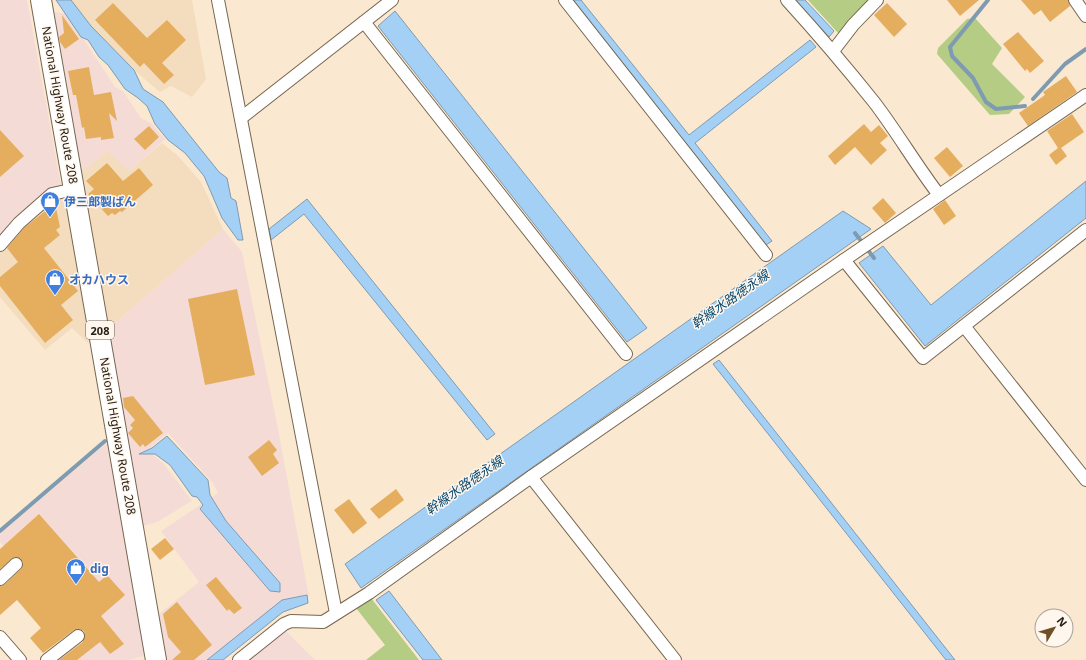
<svg xmlns="http://www.w3.org/2000/svg" width="1086" height="660" font-family="'Noto Sans','Noto Sans JP',sans-serif">
<rect width="100%" height="100%" fill="#fbe8d0"/>
<!-- commercial -->
<g fill="#f5dbd5">
<polygon points="0,0 27,0 61,185 51,190 0,237"/>
<polygon points="50,11 67,14 115,87 123,91 141,118 152,124 165,139 129,171 79,174"/>
<polygon points="223,229 242,252 278,429 309,597 282,602 209,660 167,660 159,614 199,582 161,531 218,493 213,483 168,433 151,447 153,455 163,463 192,501 157,522 143,526 108,329"/>
<polygon points="109,441 147,655 129,660 54,660 84,636 0,542 0,534"/>
<polygon points="285,630 315,660 249,660"/>
</g>
<!-- built -->
<g fill="#f4ddbe">
<polygon points="71,0 192,0 206,79 192,97 171,86 160,92 134,70 91,26"/>
<polygon points="162,143 178,156 201,182 223,229 108,329 79,174 108,151 129,171"/>
<polygon points="53,199 65,199 90,337 88,343 72,328 45,350 0,297 0,252 12,236"/>
</g>
<!-- green -->
<g fill="#b5cc85">
<polygon points="808,0 870,0 839,34"/>
<polygon points="975,18 1002,48 992,64 1025,97 1009,114 990,115 937,54 938,48 967,19"/>
<polygon points="371,598 419,660 366,660 385,645 356,608"/>
</g>
<!-- water -->
<g fill="#a3d0f4" stroke="#7e9bb2">
<polygon points="56,0 71,0 91,26 134,70 143,89 163,102 219,172 227,178 231,198 236,201 243,240 238,240 222,218 204,176 185,153 168,140 155,124 147,106 138,98 125,89 108,65 99,57 88,40 81,37"/>
<polygon points="573,0 581,0 689,135 810,40 816,47 695,143 772,241 766,245"/>
<polygon points="795,0 805,0 834,31 829,37"/>
<polygon points="395,11 647,328 627,342 378,26"/>
<polygon points="1086,181 1086,218 925,346 859,263 883,246 931,305"/>
<polygon points="307,199 495,434 487,440 304,214 271,240 269,229"/>
<polygon points="843,211 871,229 361,588 345,564"/>
<polygon points="719,360 955,660 946,660 713,364"/>
<polygon points="167,436 208,480 210,495 226,521 280,583 280,592 270,591 200,509 203,505 197,497 192,496 170,465 155,454 139,454 152,448"/>
<polygon points="389,591 442,660 423,660 376,600"/>
<polygon points="307,595 308,603 283,612 223,660 207,660 282,600"/>
</g>
<g fill="none" stroke-linecap="round" stroke-linejoin="round">
<!-- stream -->
<g stroke="#7e9bb2" stroke-width="4">
<polyline points="988,0 950,47 952,56 973,78 986,102 996,109 1025,106"/>
<polyline points="1033,99 1065,64 1086,49"/>
<polyline points="855,233 874,258"/>
<polyline points="0,531 105,441"/>
</g>
</g>
<!-- building -->
<g fill="#e5ae5f">
<polygon points="947,0 979,0 960,16"/>
<polygon points="1021,0 1068,0 1070,6 1050,22 1041,10 1034,15"/>
<polygon points="113,3 147,38 167,20 186,40 162,63 174,75 164,84 144,63 140,67 95,20"/>
<polygon points="887,3 907,24 894,37 874,15"/>
<polygon points="62,15 79,39 65,49 60,42 59,37 64,33"/>
<polygon points="1018,32 1044,61 1030,73 1027,69 1025,71 1003,44"/>
<polygon points="89,67 94,95 111,92 117,121 109,113 114,138 101,140 101,137 86,139 84,127 82,128 76,95 73,95 68,71"/>
<polygon points="1066,76 1077,92 1028,126 1019,113 1045,95 1043,92"/>
<polygon points="1072,114 1084,132 1061,148 1067,156 1056,165 1049,155 1058,148 1047,131"/>
<polygon points="864,124 871,132 879,125 888,136 880,143 887,150 871,165 855,147 835,165 828,156"/>
<polygon points="149,126 159,137 145,150 134,139"/>
<polygon points="0,130 24,156 0,177"/>
<polygon points="947,147 963,166 950,177 934,158"/>
<polygon points="107,163 123,181 139,168 153,185 122,212 120,211 115,215 112,213 108,216 88,194 94,189 86,181"/>
<polygon points="883,198 896,213 885,223 872,208"/>
<polygon points="945,200 956,216 944,225 933,209"/>
<polygon points="55,203 60,227 56,230 60,235 44,248 78,291 61,305 73,320 45,343 0,286 0,277 18,262 7,248 24,228"/>
<polygon points="237,289 255,375 205,385 188,299"/>
<polygon points="133,396 163,433 145,447 143,444 140,447 128,433 133,428 130,425 135,420 124,407 123,398"/>
<polygon points="269,440 277,450 273,454 279,463 262,476 248,457"/>
<polygon points="396,489 404,500 379,519 370,509"/>
<polygon points="349,499 367,523 353,534 334,510"/>
<polygon points="39,514 99,582 107,575 125,595 101,616 124,644 110,654 100,642 77,660 59,660 83,642 85,635 84,631 80,629 74,630 43,653 30,638 41,628 17,600 0,615 0,586 5,584 21,569 23,563 21,559 14,557 0,569 0,549"/>
<polygon points="165,538 174,549 160,560 151,549"/>
<polygon points="216,577 242,608 234,614 229,609 227,611 206,585"/>
<polygon points="177,602 212,645 194,660 172,660 181,652 168,637 163,614"/>
</g>
<g fill="none" stroke-linecap="round" stroke-linejoin="round">
<defs>
<g id="minor">
<polyline points="218,0 336,613"/>
<polyline points="565,0 766,255"/>
<path d="M787,0C817,33 846,67 874,102C897,132 916,165 939,195"/>
<polyline points="1075,0 1086,16"/>
<polyline points="364,22 626,354"/>
<polyline points="833,51 853,25 877,0"/>
<polyline points="241,118 392,0"/>
<polyline points="0,245 19,223 52,194 75,189"/>
<polyline points="844,260 1086,95"/>
<polyline points="964,326 1086,480"/>
<polyline points="531,477 675,660"/>
<polyline points="0,579 16,564"/>
<polyline points="0,637 20,660"/>
<polyline points="47,660 78,636"/>
<polyline points="239,660 284,624 291,621 323,622 369,593 531,477 844,260 923,358 1086,230"/>
</g>
<polyline id="trunk" points="41,0 156,660"/>
</defs>
<!-- minor casing -->
<use href="#minor" stroke="#766650" stroke-width="14"/>
<!-- trunk casing -->
<use href="#trunk" stroke="#766650" stroke-width="22"/>
<!-- minor -->
<use href="#minor" stroke="#fff" stroke-width="12"/>
<!-- trunk -->
<use href="#trunk" stroke="#fff" stroke-width="20"/>
</g>
<!-- icons -->
<defs>
<symbol id="shop-pin" viewBox="-11 -11 22 30"><path d="M0 17L-7.5 6A9.5 9.5 0 1 1 7.5 6Z" fill="#3f7fe0" stroke="#fff7ee"/><path d="M-5-2.5h2.3a2.7 3.5 0 0 1 5.4 0H5L5.5 6h-11ZM-1.5-2.5h3a1.5 2.3 0 0 0-3 0Z" fill="#fff"/></symbol>
</defs>
<g fill-rule="evenodd">
<use href="#shop-pin" x="39" y="190" width="22" height="30"/>
<use href="#shop-pin" x="44" y="268" width="22" height="30"/>
<use href="#shop-pin" x="65" y="557" width="22" height="30"/>
</g>
<g text-anchor="middle" dominant-baseline="central" stroke-width="3" stroke-linejoin="round" paint-order="stroke">
<!-- shield labels -->
<rect fill="#fff7ee" stroke="#676058" stroke-width="1" x="86" y="321" width="28" height="18" rx="3"/>
<g font-size="11" font-weight="bold" fill="#262017">
<text x="100" y="330">208</text>
</g>
<!-- street labels -->
<g font-size="12" fill="#262017" stroke="#fff7ee">
<text transform="translate(60 105) rotate(80)">National Highway Route 208</text>
<text transform="translate(118 436) rotate(80)">National Highway Route 208</text>
</g>
<!-- shop labels -->
<g font-size="12" font-weight="bold" fill="#366cbe" stroke="#fff7ee" text-anchor="start">
<text x="64" y="201">伊三郎製ぱん</text>
<text x="69" y="279">オカハウス</text>
<text x="90" y="568">dig</text>
</g>
<!-- water labels -->
<g font-size="13" font-style="italic" fill="#07476d" stroke="#fff7ee">
<text transform="translate(730 299) rotate(-35)">幹線水路徳永線</text>
<text transform="translate(464 485) rotate(-35)">幹線水路徳永線</text>
</g>
</g>
<!-- north arrow -->
<g transform="translate(1054 628) rotate(52)"><circle r="19" fill="#fff7ee" stroke="#a8a198"/>
<path d="M0-3L7 15L0 10L-7 15Z" fill="#704f26"/>
<text y="-6" font-size="11" font-weight="bold" text-anchor="middle" fill="#262017">N</text>
</g>
</svg>
